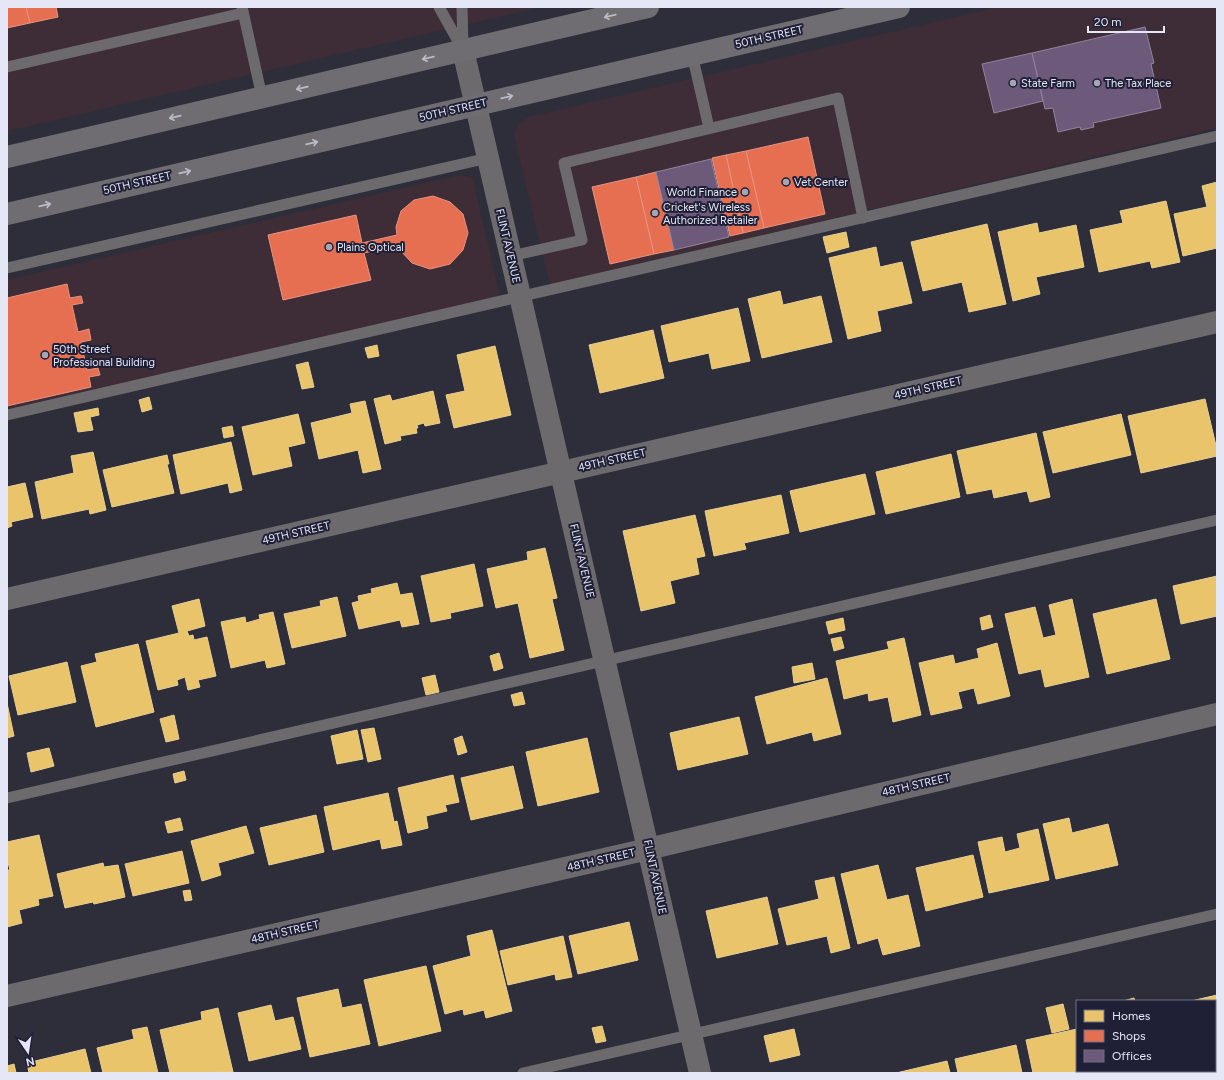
<svg xmlns="http://www.w3.org/2000/svg" width="1224" height="1080" font-family="Figtree,sans-serif">
<rect width="100%" height="100%" fill="#2e2e3a"/>
<!-- commercial -->
<g fill="#3e2d36">
<polygon points="7,7 541,7 7,131"/>
<polygon points="999,7 1217,7 1217,128 550,285 514,135 519,124 528,117"/>
<polygon points="460,175 469,177 473,179 474,185 500,297 7,409 7,280"/>
</g>
<!-- homes -->
<g fill="#e9c46a" stroke="#e8ce94">
<polygon points="1217,182 1217,248 1183,256 1174,214 1207,207 1202,186"/>
<polygon points="1166,201 1180,262 1152,268 1150,261 1099,272 1090,230 1123,223 1120,211"/>
<polygon points="1037,223 1039,233 1076,225 1084,267 1036,277 1040,294 1013,301 998,232"/>
<polygon points="987,224 1006,304 969,312 962,282 923,291 911,242"/>
<polygon points="846,232 849,247 827,253 823,237"/>
<polygon points="876,247 880,267 902,262 912,303 877,311 881,331 848,339 829,258"/>
<polygon points="780,291 783,305 821,296 832,342 762,358 748,299"/>
<polygon points="738,308 750,361 712,369 709,353 669,362 661,326"/>
<polygon points="653,330 664,378 600,393 589,345"/>
<polygon points="377,345 379,356 368,358 365,348"/>
<polygon points="495,346 511,415 454,428 446,395 465,391 457,355"/>
<polygon points="308,362 314,387 302,389 296,365"/>
<polygon points="433,391 440,423 425,426 424,423 417,425 418,428 416,428 417,433 400,436 401,440 385,444 374,399 390,395 392,401"/>
<polygon points="149,397 152,409 142,412 139,400"/>
<polygon points="1205,399 1217,450 1217,456 1141,473 1128,416"/>
<polygon points="365,401 381,469 363,473 358,450 319,459 311,423 352,413 350,404"/>
<polygon points="98,408 99,415 90,417 93,430 78,432 74,413"/>
<polygon points="298,414 305,443 288,447 292,466 253,475 242,427"/>
<polygon points="1121,414 1131,455 1053,473 1043,432"/>
<polygon points="232,426 234,436 224,438 222,428"/>
<polygon points="1036,433 1050,497 1030,502 1027,491 994,498 992,489 967,494 957,451"/>
<polygon points="231,442 242,490 230,493 228,483 181,494 173,455"/>
<polygon points="93,452 106,510 90,514 89,509 42,519 35,482 74,473 71,456"/>
<polygon points="951,454 960,497 886,514 876,472"/>
<polygon points="167,455 169,464 167,464 174,493 112,507 103,470"/>
<polygon points="865,474 875,514 800,532 790,491"/>
<polygon points="25,483 33,517 11,522 12,526 7,528 7,487"/>
<polygon points="781,495 789,533 744,543 746,549 714,556 705,511"/>
<polygon points="695,515 705,556 696,558 699,574 670,581 675,603 641,611 623,531"/>
<polygon points="545,548 557,598 552,599 564,650 530,658 518,603 496,608 487,569 528,560 527,552"/>
<polygon points="474,564 483,606 450,613 451,618 431,622 421,576"/>
<polygon points="1217,576 1217,616 1181,624 1173,586"/>
<polygon points="397,583 400,595 412,593 419,624 402,627 400,620 359,629 352,603 359,601 358,596 372,593 371,589"/>
<polygon points="337,597 346,636 292,648 284,614 321,606 320,601"/>
<polygon points="199,599 205,626 187,631 189,636 193,635 194,640 207,637 216,676 198,680 200,687 188,690 185,677 177,680 178,685 158,690 146,641 179,633 172,606"/>
<polygon points="1072,599 1089,677 1045,687 1041,669 1019,674 1005,614 1035,607 1043,638 1056,635 1049,605"/>
<polygon points="1156,599 1170,659 1107,674 1093,614"/>
<polygon points="273,612 285,664 267,668 265,660 231,668 221,622 245,617 246,623 260,619 259,615"/>
<polygon points="990,615 993,627 982,630 980,618"/>
<polygon points="843,618 845,630 829,634 826,622"/>
<polygon points="841,637 844,648 834,651 831,639"/>
<polygon points="904,638 921,715 893,722 888,697 869,701 868,693 844,699 836,661 889,649 887,642"/>
<polygon points="997,643 1010,696 978,704 974,688 958,692 962,708 931,715 919,663 953,655 955,664 979,658 977,649"/>
<polygon points="138,644 154,712 96,727 81,666 97,662 95,654"/>
<polygon points="499,653 503,668 494,671 490,656"/>
<polygon points="67,662 76,702 18,715 9,676"/>
<polygon points="812,663 815,679 794,683 792,667"/>
<polygon points="435,675 439,692 426,695 422,678"/>
<polygon points="827,678 841,734 814,741 812,732 767,744 755,697"/>
<polygon points="522,692 525,704 514,706 511,695"/>
<polygon points="7,703 14,736 7,738"/>
<polygon points="174,715 179,739 166,742 160,719"/>
<polygon points="739,717 748,754 678,770 670,733"/>
<polygon points="374,728 381,759 368,762 361,730"/>
<polygon points="357,730 363,759 337,764 331,736"/>
<polygon points="462,736 467,752 458,755 454,739"/>
<polygon points="587,738 599,792 538,806 526,752"/>
<polygon points="49,748 54,766 31,772 27,753"/>
<polygon points="513,766 523,808 471,820 461,778"/>
<polygon points="184,771 186,780 175,783 173,774"/>
<polygon points="453,775 459,802 445,805 447,811 426,816 428,828 408,833 398,788"/>
<polygon points="388,793 394,822 397,821 402,845 382,849 380,839 333,850 324,807"/>
<polygon points="316,815 324,852 269,865 260,828"/>
<polygon points="180,818 183,830 168,833 165,822"/>
<polygon points="1069,818 1072,833 1108,824 1118,865 1056,879 1043,824"/>
<polygon points="246,826 254,853 218,863 221,875 202,881 191,841"/>
<polygon points="1038,829 1049,880 989,893 978,842 1002,837 1005,852 1020,848 1017,834"/>
<polygon points="39,835 53,896 38,899 39,905 19,910 22,923 7,927 7,870 10,870 7,859 7,842"/>
<polygon points="182,851 189,883 133,896 125,864"/>
<polygon points="973,855 983,897 926,911 916,868"/>
<polygon points="103,863 104,867 118,865 125,897 94,904 93,902 65,908 57,874"/>
<polygon points="878,865 887,900 908,895 920,946 883,955 878,938 858,944 841,874"/>
<polygon points="834,877 850,948 831,953 827,936 787,945 778,909 819,899 815,881"/>
<polygon points="190,890 192,900 185,901 183,891"/>
<polygon points="767,897 778,944 717,958 706,911"/>
<polygon points="629,922 638,960 578,974 569,936"/>
<polygon points="492,930 512,1011 486,1018 484,1010 464,1015 463,1009 445,1014 433,966 471,956 467,936"/>
<polygon points="563,936 572,977 556,980 555,974 508,985 500,951"/>
<polygon points="426,966 441,1031 379,1046 364,980"/>
<polygon points="338,989 342,1008 361,1004 370,1044 310,1057 297,998"/>
<polygon points="1217,995 1217,1041 1215,1041 1215,1001 1191,1001"/>
<polygon points="1134,998 1135,1001 1123,1001"/>
<polygon points="1063,1004 1069,1029 1052,1033 1046,1008"/>
<polygon points="271,1005 275,1021 293,1017 301,1049 249,1061 238,1013"/>
<polygon points="218,1008 233,1072 170,1073 160,1030 202,1020 201,1012"/>
<polygon points="602,1026 606,1041 596,1043 592,1028"/>
<polygon points="147,1027 158,1073 103,1073 97,1048 134,1039 132,1030"/>
<polygon points="794,1029 800,1055 770,1062 764,1036"/>
<polygon points="1077,1029 1077,1071 1097,1071 1097,1073 1033,1073 1026,1040"/>
<polygon points="1016,1045 1022,1073 958,1073 955,1059"/>
<polygon points="85,1049 91,1073 29,1073 27,1063"/>
<polygon points="947,1061 950,1073 896,1073"/>
<polygon points="14,1064 16,1073 7,1073 7,1066"/>
</g>
<!-- shops -->
<g fill="#e76f51" stroke="#e69382">
<polygon points="7,7 26,7 30,23 7,28"/>
<polygon points="26,7 56,7 58,17 30,23"/>
<polygon points="808,137 825,214 764,228 746,151"/>
<polygon points="746,151 764,228 743,233 726,155"/>
<polygon points="726,155 743,233 730,236 712,158"/>
<polygon points="656,172 674,250 654,254 636,177"/>
<polygon points="636,177 654,254 610,264 592,187"/>
<polygon points="433,196 450,202 463,214 468,233 463,250 450,264 430,269 412,263 400,250 399,245 364,253 371,280 283,300 268,235 356,215 362,243 397,235 396,227 401,211 414,200"/>
<polygon points="67,284 70,298 81,296 83,303 72,305 78,332 89,329 91,340 81,342 87,370 98,368 100,375 89,377 91,387 7,406 7,298"/>
</g>
<!-- offices -->
<g fill="#6d597a" stroke="#91849f">
<polygon points="1145,27 1154,63 1151,64 1161,108 1093,123 1094,127 1081,130 1080,127 1058,132 1053,108 1045,109 1032,53"/>
<polygon points="1032,53 1043,101 994,113 982,64"/>
<polygon points="711,159 729,237 674,250 656,172"/>
</g>
<g fill="none" stroke-linecap="round" stroke-linejoin="round">
<!-- service -->
<g stroke="#6d6a6e" stroke-width="11">
<polyline points="242,7 262,97"/>
<polyline points="439,7 463,50"/>
<polyline points="462,7 463,47"/>
<polyline points="692,54 709,128"/>
<polyline points="7,67 243,13"/>
<polyline points="511,256 582,240 564,163 838,98 863,218"/>
<polyline points="7,268 488,158"/>
<polyline points="7,415 1217,136"/>
<polyline points="7,798 1217,520"/>
<polyline points="523,1073 1217,914"/>
</g>
<!-- minor -->
<g stroke="#6d6a6e" stroke-width="22">
<polyline points="7,599 1217,322"/>
<polyline points="7,996 648,849 1217,714"/>
</g>
<!-- tertiary -->
<polyline stroke="#6d6a6e" stroke-width="22" points="463,50 700,1073"/>
<!-- secondary -->
<g stroke="#6f6c72" stroke-width="22">
<polyline points="7,157 648,7"/>
<polyline points="7,214 899,7"/>
</g>
</g>
<!-- one-way arrows -->
<defs><path id="oneway-shaft" d="M-6 0H5M1.5-3L5.5 0L1.5 3" fill="none" stroke-width="1.6" stroke-linecap="round" stroke-linejoin="round"/></defs>
<g stroke="#bcbcc8">
<use href="#oneway-shaft" transform="translate(610 16) rotate(167)"/>
<use href="#oneway-shaft" transform="translate(428 58) rotate(167)"/>
<use href="#oneway-shaft" transform="translate(302 88) rotate(167)"/>
<use href="#oneway-shaft" transform="translate(507 97) rotate(-13)"/>
<use href="#oneway-shaft" transform="translate(175 117) rotate(167)"/>
<use href="#oneway-shaft" transform="translate(312 143) rotate(-13)"/>
<use href="#oneway-shaft" transform="translate(185 172) rotate(-13)"/>
<use href="#oneway-shaft" transform="translate(45 205) rotate(-13)"/>
</g>
<!-- markers -->
<g fill="#a5a6b4" stroke="#1f1f36" stroke-width="1.5">
<circle cx="1013" cy="83" r="4"/>
<circle cx="1097" cy="83" r="4"/>
<circle cx="786" cy="182" r="4"/>
<circle cx="745" cy="192" r="4"/>
<circle cx="655" cy="213" r="4"/>
<circle cx="329" cy="247" r="4"/>
<circle cx="45" cy="355" r="4"/>
</g>
<g text-anchor="middle" dominant-baseline="central" stroke-width="4" stroke-linejoin="round" paint-order="stroke">
<!-- street labels -->
<g font-size="11" fill="#e5e7f6" stroke="#1f1f36">
<text transform="translate(769 37) rotate(-13)">50TH STREET</text>
<text transform="translate(453 110) rotate(-13)">50TH STREET</text>
<text transform="translate(137 183) rotate(-13)">50TH STREET</text>
<text transform="translate(508 246) rotate(77)">FLINT AVENUE</text>
<text transform="translate(928 388) rotate(-13)">49TH STREET</text>
<text transform="translate(612 460) rotate(-13)">49TH STREET</text>
<text transform="translate(296 533) rotate(-13)">49TH STREET</text>
<text transform="translate(582 561) rotate(77)">FLINT AVENUE</text>
<text transform="translate(916 785) rotate(-13)">48TH STREET</text>
<text transform="translate(601 860) rotate(-13)">48TH STREET</text>
<text transform="translate(655 877) rotate(78)">FLINT AVENUE</text>
<text transform="translate(285 932) rotate(-13)">48TH STREET</text>
</g>
<!-- poi labels -->
<g font-size="11" fill="#e5e7f6" stroke="#1f1f36" text-anchor="start">
<text x="1021" y="83">State Farm</text>
<text x="1105" y="83">The Tax Place</text>
<text x="794" y="182">Vet Center</text>
<text x="737" y="192" text-anchor="end">World Finance</text>
<text x="663" y="207">Cricket's Wireless<tspan x="663" dy="13">Authorized Retailer</tspan></text>
<text x="337" y="247">Plains Optical</text>
<text x="53" y="349">50th Street<tspan x="53" dy="13">Professional Building</tspan></text>
</g>
</g>
<!-- border -->
<rect width="1224" height="1080" fill="none" stroke="#e5e7f6" stroke-width="16"/>
<!-- legend -->
<rect x="1076" y="1000" width="140" height="72" fill="#1f1f36" stroke="#6e6f83"/>
<rect x="1084" y="1010" width="20" height="12" fill="#e9c46a" stroke="#6e6f83"/>
<text x="1112" y="1020" font-size="12" fill="#e5e7f6">Homes</text>
<rect x="1084" y="1030" width="20" height="12" fill="#e76f51" stroke="#6e6f83"/>
<text x="1112" y="1040" font-size="12" fill="#e5e7f6">Shops</text>
<rect x="1084" y="1050" width="20" height="12" fill="#6d597a" stroke="#6e6f83"/>
<text x="1112" y="1060" font-size="12" fill="#e5e7f6">Offices</text>
<!-- north arrow -->
<g transform="translate(28 1052) rotate(167)" stroke="#1f1f36" stroke-width="3" paint-order="stroke">
<path d="M0-3L7 15L0 10L-7 15Z" fill="#e5e7f6"/>
<text y="-6" font-size="11" font-weight="bold" text-anchor="middle" fill="#e5e7f6">N</text>
</g>
<!-- scale -->
<path d="M1088 26v6h76v-6" fill="none" stroke="#e5e7f6" stroke-width="2"/>
<text x="1094" y="26" font-size="12" fill="#e5e7f6" stroke="#1f1f36" stroke-width="3" paint-order="stroke">20 m</text>
</svg>
